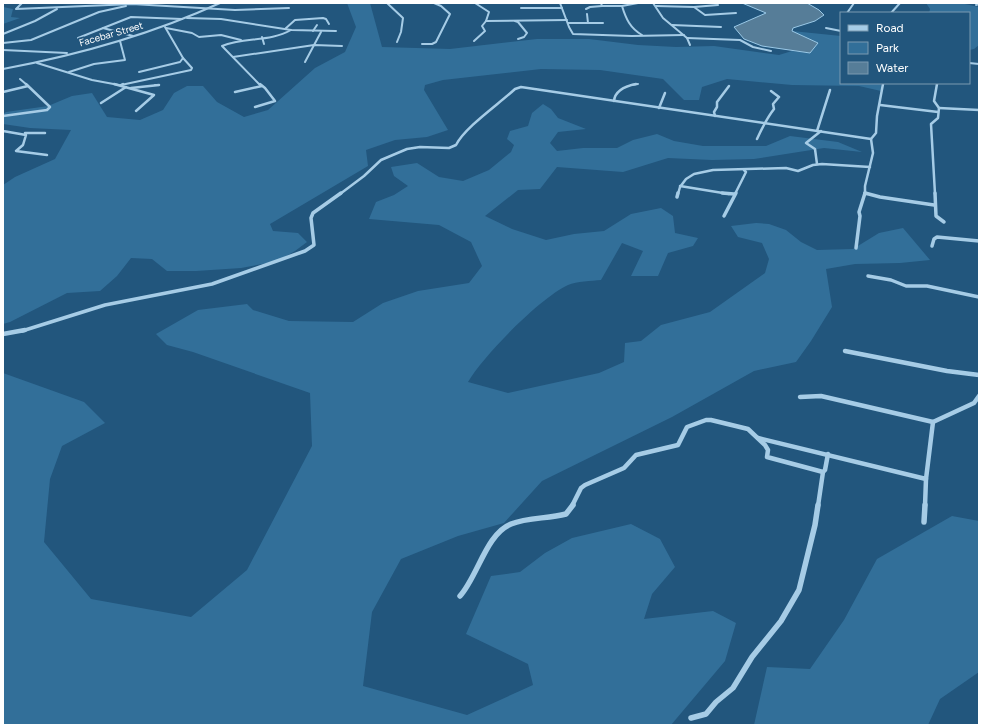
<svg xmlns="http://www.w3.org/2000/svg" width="982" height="728" font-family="Figtree,sans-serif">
<rect width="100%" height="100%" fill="#22567d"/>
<!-- green -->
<g fill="#326f99">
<polygon points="347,3 370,3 382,47 450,49 537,39 589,39 638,45 676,47 714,46 779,55 792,51 810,53 818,43 792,31 841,36 841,83 881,83 881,91 859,86 792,85 727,79 702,87 699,100 684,100 663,79 600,70 541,69 443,80 425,85 424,90 448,130 427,137 395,140 366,150 368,166 270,224 273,231 298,233 307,242 295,251 278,261 241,268 196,271 167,271 152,259 131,258 117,276 100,291 67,293 10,322 3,324 3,185 15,177 55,159 71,130 30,128 3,124 3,114 6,112 48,106 72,96 92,93 107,117 140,120 163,110 174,93 187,86 203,86 217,102 244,117 268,110 315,68 345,52 356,27"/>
<polygon points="926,3 967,3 965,4 979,7 979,45 974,49 969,50 969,13 929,13 930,9"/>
<polygon points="3,7 13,9 11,17 20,18 3,24"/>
<path d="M543,104L551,109L558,118L586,129L558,132L550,143L557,151L583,148H617L633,140L657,134L674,141L703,146H766L790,136L838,142L862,152L824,148L754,159L712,160L668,158L623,172L557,167L540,189L518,190L485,216L512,229L546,240L574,234L604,231L631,214L661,208L673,216L675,233L698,238L693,246L668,253L658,276H631L643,251L622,243L601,280C591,281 577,281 568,285C540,298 484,355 468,382L508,393L599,373L624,362L625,343L641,341L661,325L710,312L765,273L769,259L762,243L738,237L731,226L756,223L769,224L786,230L801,242L817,250L853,249L879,233L903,228L930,260L900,263L855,264L826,269L832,307L811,341L796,362L754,371L672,417L542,481L504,523L458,536L401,559L372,612L363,686L467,715L533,685L528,664L466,634L491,576L520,572L545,553L572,538L631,524L660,539L675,567L652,594L644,619L713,611L736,623L725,661L671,725H3V373L84,402L105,423L62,446L50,479L44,542L91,599L191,617L247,570L312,446L310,393L193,352L167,345L156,334L198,310L247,304L253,310L289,321L353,322L383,303L418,291L469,283L482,266L471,242L439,225L369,219L376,202L394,195L408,186L394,176L391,167L417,163L439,177L463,181L489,170L511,152L514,145L507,139L510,131L528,126L532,113Z"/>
<polygon points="952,516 979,521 979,672 940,699 928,725 754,725 767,667 810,669 844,620 877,559"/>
</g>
<!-- water -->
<polygon fill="#567d98" stroke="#9ac9e7" points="742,3 807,3 819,10 824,15 815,21 793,28 792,31 818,43 810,53 762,46 744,39 734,27 766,13"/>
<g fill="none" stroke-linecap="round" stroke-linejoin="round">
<!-- minor-far4 -->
<g stroke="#a6cce6" stroke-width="2">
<polyline points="22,3 16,9 132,4 235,10 289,8"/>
<polyline points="387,3 403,18 401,32 397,42"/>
<polyline points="560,3 569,27 573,34 632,36 684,35"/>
<polyline points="601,3 602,6 622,6 638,3"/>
<polyline points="653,3 663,18 687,38 690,45"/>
<polyline points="976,5 979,4"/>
<path d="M622,6C626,19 630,28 642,35"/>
<polyline points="656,6 694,7 705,15 736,13"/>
<polyline points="694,7 718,5"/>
<polyline points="521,8 562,8"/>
<polyline points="586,9 590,7 602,6"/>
<polyline points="847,13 854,3"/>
<polyline points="871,13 873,13"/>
<polyline points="891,13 900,3"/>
<polyline points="587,14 588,23"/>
<polyline points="187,18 221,19 291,30 336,31"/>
<polyline points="486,21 567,20"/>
<polyline points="515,21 518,22 527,33 524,37 518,39"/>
<polyline points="568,23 603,23"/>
<polyline points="672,25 721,27"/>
<polyline points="103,28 133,36"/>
<polyline points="166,28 192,33 199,37 221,35 241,40"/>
<polyline points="826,28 841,31"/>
<polyline points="285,29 295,20 323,18 326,19 329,24"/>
<polyline points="313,31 317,25"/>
<polyline points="3,34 35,21 57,9"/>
<polyline points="262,37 264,44"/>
<polyline points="78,38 131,17 182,19"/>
<polyline points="687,38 740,40 753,47 771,51"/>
<polyline points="474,41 485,31 482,26 486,21 489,12 475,3"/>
<polyline points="3,43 31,40 99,12 126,6"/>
<polyline points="422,44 432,44 436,42 450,14 441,6 434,3"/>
<polyline points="3,50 67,53"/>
<polyline points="233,57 314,45 342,46"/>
<polyline points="305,62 321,32"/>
<polyline points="37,63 92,80 119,85"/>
<polyline points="969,63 979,64"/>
<path d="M3,69C78,55 150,35 220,3"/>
<polyline points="69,72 94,64 125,60 120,41"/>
<polyline points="139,72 180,62 183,58"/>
<polyline points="20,79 27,85"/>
<polyline points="937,83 937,85"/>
<polyline points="121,85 191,70 192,68 183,58 165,27"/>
<polyline points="155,85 159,85"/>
<path d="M260,85L222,46C244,37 270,42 291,30"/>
<polyline points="631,85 638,84"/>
<polyline points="883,85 883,83"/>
</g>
<!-- minor-far3 -->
<g stroke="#a6cce6" stroke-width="2.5">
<polyline points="114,84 154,95 136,111"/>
<polyline points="121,85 123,84"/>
<polyline points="131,88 159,85"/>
<polyline points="3,92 28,86"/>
<polyline points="235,92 262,86"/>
<path d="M614,101C615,90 626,86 636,84"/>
<polyline points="101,103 126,87"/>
<polyline points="880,105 938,112"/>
<polyline points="255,107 275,101 265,88 260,84"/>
<polyline points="659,108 665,93"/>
<polyline points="939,108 979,110"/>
<polyline points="3,116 47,110 50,107 26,84"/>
<polyline points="715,116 714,112 717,107 717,102 729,86"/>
<polyline points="3,131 26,135 23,145 16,151 47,155"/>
<polyline points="817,131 830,90"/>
<polyline points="25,133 45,133"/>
<path d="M757,139C762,128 767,118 774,109L773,104L779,97L771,91"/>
<polyline points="817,164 815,149 806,143 821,131"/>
<polyline points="680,186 729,194"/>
<polyline points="865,193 867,194"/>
<path d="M340,194L364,176L381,160L407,149L420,147L449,148L456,145C465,127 499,104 515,89L521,87L871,139L876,133L877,116L883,84"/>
<polyline points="678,194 680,187 686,179 694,174 713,170 786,168 798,171 813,165 822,164 870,167"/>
<polyline points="735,194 746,172 744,170"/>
<polyline points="865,194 865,186 873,153 871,139"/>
<polyline points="935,194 931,124 938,118 939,108 934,101 937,84"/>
</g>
<!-- minor-far2 -->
<g stroke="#a6cce6" stroke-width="3.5">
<polyline points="722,193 734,194"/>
<polyline points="865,193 880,197 934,205"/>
<polyline points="935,193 936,216 944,222"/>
<polyline points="677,197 678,193"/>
<polyline points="724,216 736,193"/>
<polyline points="932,246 934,239 937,237 979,241"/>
<polyline points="856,248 860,216 859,212 865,193"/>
<polyline points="868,276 891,280 906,286 927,286 979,297"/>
<polyline points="22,331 105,305 212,284 305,251 314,245 311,218 313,213 341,193"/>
</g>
<!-- minor-far1 -->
<g stroke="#a6cce6" stroke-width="4.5">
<polyline points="3,334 25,330"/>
<polyline points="845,351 947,371 979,375"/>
<polyline points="800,397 821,396 933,422"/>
<polyline points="758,438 926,479"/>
<polyline points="572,506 581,488 585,485 624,468 636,455 678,445 687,427 706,420 711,420 748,429 765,445 768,450 767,457 823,472 825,470 828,454"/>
<polyline points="818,506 823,472"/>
<polyline points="925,506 926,479 933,422 974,403 979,396"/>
</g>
<!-- minor -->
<g stroke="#a6cce6" stroke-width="5.5">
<polyline points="924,522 925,505"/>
<path d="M460,596C478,576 486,534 511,524C528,517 548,519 566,514L573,505"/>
<polyline points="691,718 706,714 716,702 733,688 752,657 781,621 799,590 815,525 818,505"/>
</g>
</g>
<g text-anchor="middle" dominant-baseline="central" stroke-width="3.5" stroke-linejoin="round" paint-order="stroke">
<!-- far-street labels -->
<g font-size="10" fill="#fff" stroke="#22567d">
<text transform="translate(111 34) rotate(-16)">Facebar Street</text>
</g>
</g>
<!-- border -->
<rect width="982" height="728" fill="none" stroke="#ffffff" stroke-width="8"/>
<!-- legend -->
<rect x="840" y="12" width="130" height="72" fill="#22567d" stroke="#7a9ab1"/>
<rect x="848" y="25" width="20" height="6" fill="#a6cce6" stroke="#7a9ab1"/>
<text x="876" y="32" font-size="12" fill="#ffffff">Road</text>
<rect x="848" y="42" width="20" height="12" fill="#326f99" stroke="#7a9ab1"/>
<text x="876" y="52" font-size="12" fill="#ffffff">Park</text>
<rect x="848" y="62" width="20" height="12" fill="#567d98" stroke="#7a9ab1"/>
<text x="876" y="72" font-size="12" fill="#ffffff">Water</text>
</svg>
